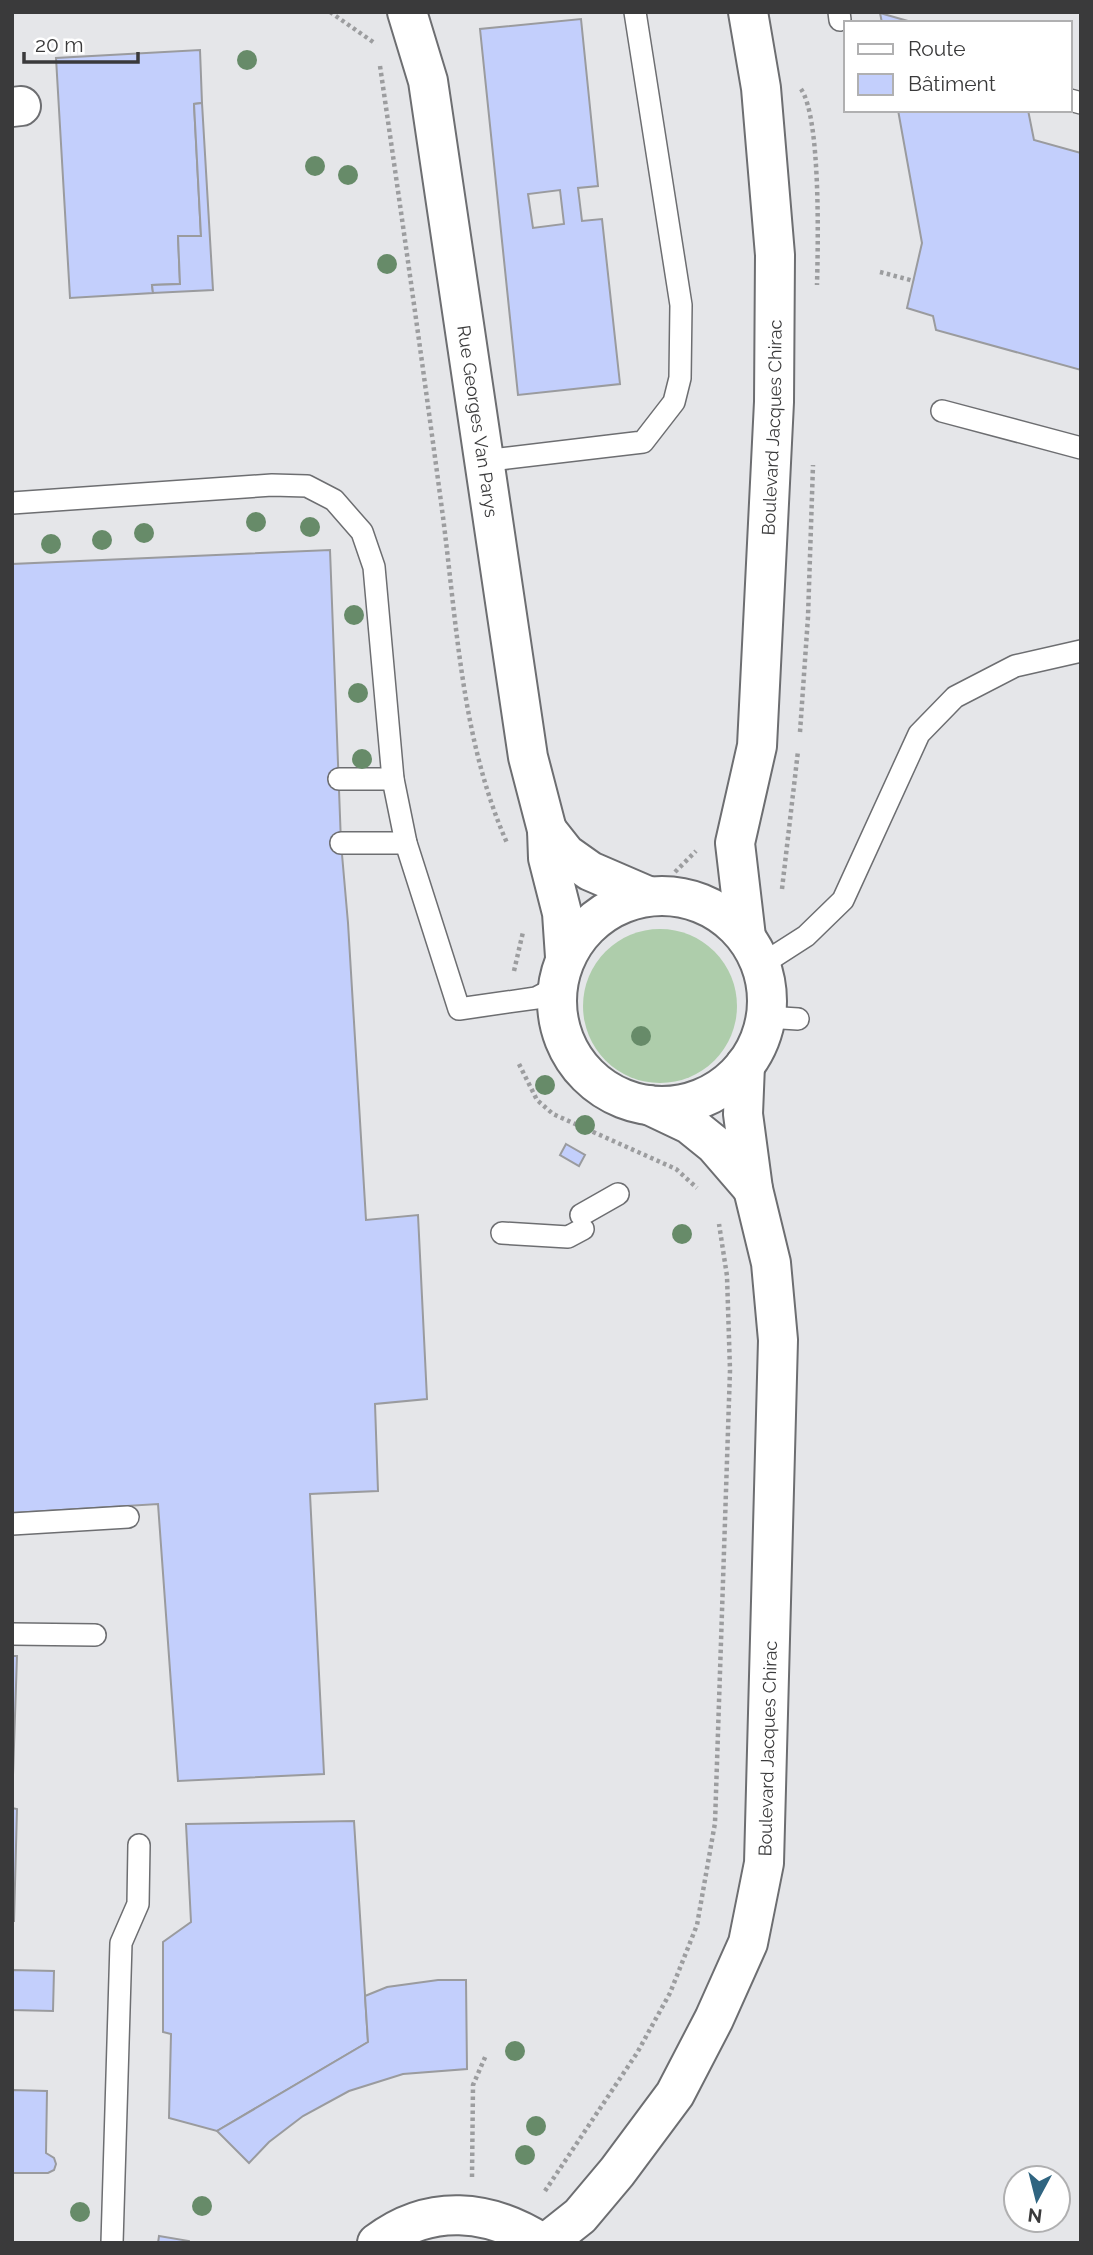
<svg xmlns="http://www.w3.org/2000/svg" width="1093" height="2255" font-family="Raleway,sans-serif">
<rect width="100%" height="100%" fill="#e5e6e9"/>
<!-- green -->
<circle fill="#aecdab" cx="660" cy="1006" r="77"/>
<!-- building -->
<g fill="#c3cffc" stroke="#9a9b9e" stroke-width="2" fill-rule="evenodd">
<polygon points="880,13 915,23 882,23"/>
<path d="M581,19L598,186L578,188L582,221L602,219L620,384L518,395L480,29ZM560,190L564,224L533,228L528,194Z"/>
<polygon points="200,50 202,103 194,104 201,236 178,236 180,284 152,285 153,293 70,298 56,58"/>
<polygon points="202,103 213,290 153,293 152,285 180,284 178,236 201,236 194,104"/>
<polygon points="898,110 1028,110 1034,140 1081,153 1081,370 936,330 933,316 907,308 922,243"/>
<polygon points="330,550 341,843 348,923 366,1220 418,1215 427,1399 375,1404 378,1491 310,1494 324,1774 178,1781 158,1504 12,1513 12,564"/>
<polygon points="566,1144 585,1155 579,1166 560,1155"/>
<polygon points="12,1656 17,1656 12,1805"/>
<polygon points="12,1808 17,1809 14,1921 12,1921"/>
<polygon points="354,1821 368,2042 217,2131 169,2118 171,2034 163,2032 163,1942 191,1922 186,1824"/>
<polygon points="12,1970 54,1971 53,2011 12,2010"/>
<polygon points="438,1980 466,1980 467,2069 403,2074 349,2091 303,2116 269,2142 249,2163 217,2131 368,2042 365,1996 387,1987"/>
<polygon points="12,2090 47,2091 46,2153 54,2158 56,2164 54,2170 48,2173 12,2173"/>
<polygon points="159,2236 189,2241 189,2243 158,2243"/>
</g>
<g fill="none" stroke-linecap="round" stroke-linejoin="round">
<defs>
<g id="lane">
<polyline points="839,12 840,20"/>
<polyline points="1070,100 1081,103"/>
<polyline points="942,411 1081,448"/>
<polyline points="483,461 643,442 674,402 680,378 681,305 635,12"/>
<polyline points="12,503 272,485 307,486 334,500 362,532 374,567 393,779 406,843 459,1009 536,998 557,987"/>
<polyline points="339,779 393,779"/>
<polyline points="341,843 406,843"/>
<polyline points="761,965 806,936 843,900 919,734 955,697 1015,666 1081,651"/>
<polyline points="766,1017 798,1019"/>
<polyline points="581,1215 618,1194"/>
<polyline points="502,1233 568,1237 583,1229"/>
<polyline points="12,1524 128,1517"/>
<polyline points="12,1634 95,1635"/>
<polyline points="112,2243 121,1943 138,1904 139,1845"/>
</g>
<g id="street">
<path id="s1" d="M407,12L428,81L528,757L547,830L548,858L562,913L565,957"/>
<polyline points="12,107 21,106"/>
<polyline points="547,830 566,854 590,871 648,896"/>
</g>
<g id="secondary">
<circle cx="662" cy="1001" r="105"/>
<path id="s2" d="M746,937L735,843L757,746L774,402L775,255L761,88L748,12"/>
<polyline points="649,1105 689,1124 715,1145 753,1189"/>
<path d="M377,2243C430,2203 489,2209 542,2243"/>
<path id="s3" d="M546,2243L580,2216L617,2172L675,2094L714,2019L748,1943L764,1863L778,1340L771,1263L753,1189L743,1114L745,1065"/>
</g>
</defs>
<!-- lane casing -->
<use href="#lane" stroke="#6d6e71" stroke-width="24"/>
<!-- street casing -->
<use href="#street" stroke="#6d6e71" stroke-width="42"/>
<!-- secondary casing -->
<use href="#secondary" stroke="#6d6e71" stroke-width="42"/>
<!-- path -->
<g stroke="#9c9d9f" stroke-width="4.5" stroke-dasharray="3.5 3.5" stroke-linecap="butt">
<polyline points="330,12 376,44"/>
<path d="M380,66C402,217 423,367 443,517C457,627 462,741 507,843"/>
<path d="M801,89C821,118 818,245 817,285"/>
<polyline points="880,272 914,281"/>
<polyline points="800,732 808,617 813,465"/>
<polyline points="675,872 696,851"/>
<polyline points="782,889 798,751"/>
<polyline points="514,971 523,932"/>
<polyline points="519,1064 537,1100 553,1114 676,1169 697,1188"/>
<polyline points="472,2177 473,2085 486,2055"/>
<polyline points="545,2191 637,2053 670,1993 697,1925 715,1823 730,1370 727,1276 719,1224"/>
</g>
<!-- lane -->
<use href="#lane" stroke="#fff" stroke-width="21"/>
<!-- street -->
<use href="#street" stroke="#fff" stroke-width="38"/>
<!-- secondary -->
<use href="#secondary" stroke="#fff" stroke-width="38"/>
</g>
<!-- trees -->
<g fill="#678b69">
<circle cx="247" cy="60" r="10"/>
<circle cx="315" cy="166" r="10"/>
<circle cx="348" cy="175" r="10"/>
<circle cx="387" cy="264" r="10"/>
<circle cx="256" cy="522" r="10"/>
<circle cx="310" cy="527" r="10"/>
<circle cx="144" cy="533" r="10"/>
<circle cx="102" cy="540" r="10"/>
<circle cx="51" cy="544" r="10"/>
<circle cx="354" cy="615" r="10"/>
<circle cx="358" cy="693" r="10"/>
<circle cx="362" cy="759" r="10"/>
<circle cx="641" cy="1036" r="10"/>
<circle cx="545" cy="1085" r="10"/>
<circle cx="585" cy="1125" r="10"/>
<circle cx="682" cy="1234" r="10"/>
<circle cx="515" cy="2051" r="10"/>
<circle cx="536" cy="2126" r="10"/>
<circle cx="525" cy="2155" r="10"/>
<circle cx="202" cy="2206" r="10"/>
<circle cx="80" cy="2212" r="10"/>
</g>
<g text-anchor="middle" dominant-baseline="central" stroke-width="5" stroke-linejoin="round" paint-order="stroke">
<!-- street labels -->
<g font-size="18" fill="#3a3a3b" stroke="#fff">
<text stroke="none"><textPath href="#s1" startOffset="416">Rue Georges Van Parys</textPath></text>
<text stroke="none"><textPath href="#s2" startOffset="513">Boulevard Jacques Chirac</textPath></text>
<text stroke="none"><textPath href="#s3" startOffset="562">Boulevard Jacques Chirac</textPath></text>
</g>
</g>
<!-- border -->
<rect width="1093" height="2255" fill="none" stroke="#3a3a3b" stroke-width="28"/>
<!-- legend -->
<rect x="844" y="21" width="228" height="91" fill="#ffffff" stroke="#b0b0b1" stroke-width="2"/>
<rect x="858" y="44" width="35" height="10" fill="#ffffff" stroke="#b0b0b1" stroke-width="2"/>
<text x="908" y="56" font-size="21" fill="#3a3a3b">Route</text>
<rect x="858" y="74" width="35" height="21" fill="#c3cffc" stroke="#b0b0b1" stroke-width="2"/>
<text x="908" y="91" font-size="21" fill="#3a3a3b">Bâtiment</text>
<!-- north arrow -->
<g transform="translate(1037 2199) rotate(187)"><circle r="33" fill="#ffffff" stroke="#b0b0b1" stroke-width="2"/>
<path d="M0-5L12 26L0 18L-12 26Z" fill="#306581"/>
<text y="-10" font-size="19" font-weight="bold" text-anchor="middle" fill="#3a3a3b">N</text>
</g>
<!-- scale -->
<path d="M24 52v10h114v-10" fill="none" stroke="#3a3a3b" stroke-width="3.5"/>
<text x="35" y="52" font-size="21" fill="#3a3a3b" stroke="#ffffff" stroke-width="5" paint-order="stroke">20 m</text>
</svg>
